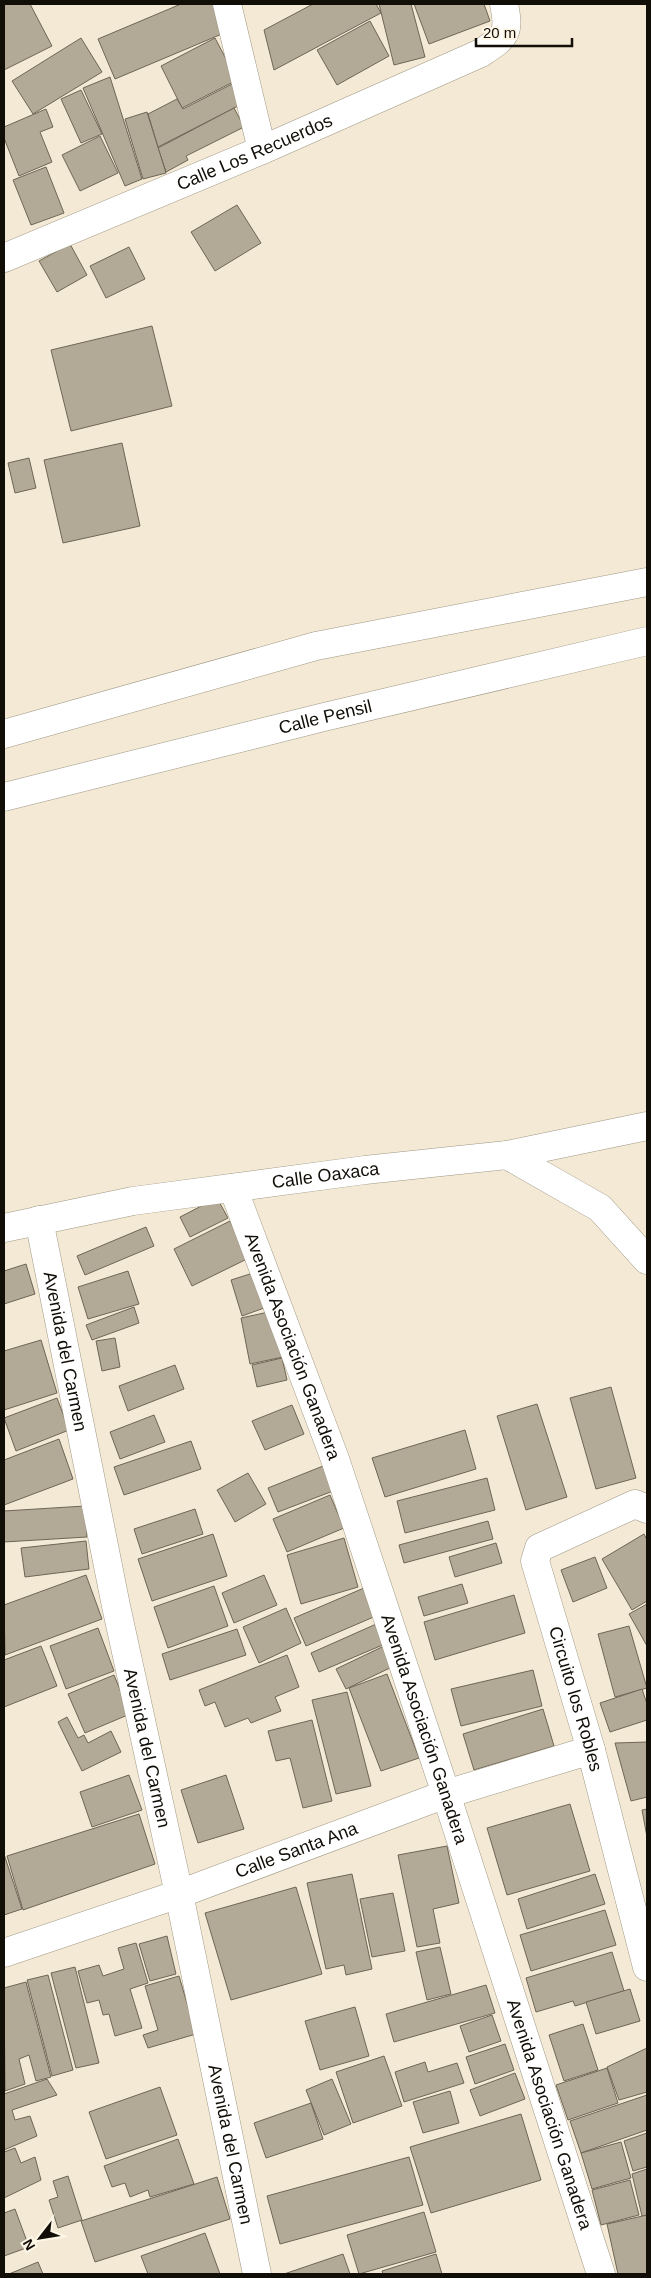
<svg xmlns="http://www.w3.org/2000/svg" width="651" height="2278" font-family="Helvetica,sans-serif">
<rect width="100%" height="100%" fill="#f3e9d5"/>
<!-- building -->
<g fill="#b2a996" stroke="#6e6655">
<polygon points="4,4 30,4 52,46 4,70"/>
<polygon points="181,4 218,4 229,31 115,79 98,39"/>
<polygon points="313,4 376,4 381,13 274,70 264,30"/>
<polygon points="379,4 411,4 425,57 394,65"/>
<polygon points="414,4 484,4 490,21 429,44"/>
<polygon points="370,21 389,56 337,85 317,50"/>
<polygon points="81,38 102,72 33,114 12,81"/>
<polygon points="215,38 237,80 182,108 161,66"/>
<polygon points="110,77 142,179 125,186 83,88"/>
<polygon points="232,84 242,104 158,147 148,114 177,99 183,109"/>
<polygon points="81,90 102,134 81,143 61,99"/>
<polygon points="234,108 244,127 186,156 188,160 166,172 158,148"/>
<polygon points="46,109 53,127 40,132 52,162 19,176 4,138 4,127"/>
<polygon points="147,112 166,173 143,179 125,119"/>
<polygon points="100,136 118,173 80,191 62,155"/>
<polygon points="46,167 64,213 31,225 13,180"/>
<polygon points="237,205 261,243 215,271 191,232"/>
<polygon points="70,244 87,275 57,292 39,261"/>
<polygon points="129,247 145,279 106,298 90,266"/>
<polygon points="152,326 172,406 71,431 51,350"/>
<polygon points="122,443 140,526 63,543 44,460"/>
<polygon points="29,458 36,488 15,493 8,463"/>
<polygon points="217,1198 228,1218 190,1237 180,1217"/>
<polygon points="230,1221 249,1258 192,1286 174,1249"/>
<polygon points="146,1227 154,1246 85,1275 77,1256"/>
<polygon points="26,1264 35,1294 4,1304 4,1271"/>
<polygon points="128,1271 139,1304 88,1319 78,1287"/>
<polygon points="253,1273 264,1308 242,1316 231,1280"/>
<polygon points="134,1307 139,1323 92,1340 86,1325"/>
<polygon points="273,1311 283,1357 250,1364 241,1318"/>
<polygon points="115,1338 120,1367 102,1371 96,1341"/>
<polygon points="41,1340 57,1393 4,1410 4,1351"/>
<polygon points="282,1358 287,1380 257,1387 252,1365"/>
<polygon points="175,1365 184,1389 128,1411 119,1386"/>
<polygon points="611,1387 636,1478 596,1489 570,1398"/>
<polygon points="57,1398 69,1430 16,1451 4,1418"/>
<polygon points="537,1404 567,1497 526,1510 497,1416"/>
<polygon points="292,1405 304,1434 265,1450 252,1421"/>
<polygon points="154,1415 165,1442 120,1459 110,1432"/>
<polygon points="465,1430 476,1469 385,1497 372,1458"/>
<polygon points="59,1439 73,1479 4,1505 4,1460"/>
<polygon points="191,1441 201,1469 124,1495 114,1467"/>
<polygon points="323,1466 333,1491 278,1512 268,1488"/>
<polygon points="248,1473 266,1504 235,1522 217,1490"/>
<polygon points="487,1478 495,1510 405,1533 397,1501"/>
<polygon points="330,1495 344,1528 287,1552 273,1519"/>
<polygon points="85,1506 87,1537 4,1542 4,1511"/>
<polygon points="195,1509 203,1534 142,1554 134,1529"/>
<polygon points="488,1521 493,1539 404,1563 399,1545"/>
<polygon points="213,1534 227,1576 152,1601 138,1559"/>
<polygon points="644,1534 647,1540 647,1601 632,1610 602,1559"/>
<polygon points="344,1538 358,1587 301,1604 287,1555"/>
<polygon points="86,1541 89,1569 25,1577 21,1548"/>
<polygon points="496,1543 502,1563 455,1577 449,1557"/>
<polygon points="595,1557 607,1588 573,1602 561,1570"/>
<polygon points="86,1575 102,1619 5,1655 4,1605"/>
<polygon points="264,1575 277,1605 234,1623 222,1593"/>
<polygon points="462,1584 468,1603 424,1616 418,1597"/>
<polygon points="371,1585 383,1613 306,1646 294,1618"/>
<polygon points="214,1586 228,1626 168,1648 154,1607"/>
<polygon points="514,1595 525,1633 435,1660 424,1622"/>
<polygon points="647,1604 647,1646 629,1614"/>
<polygon points="286,1608 301,1643 259,1663 243,1627"/>
<polygon points="383,1621 392,1641 319,1672 311,1653"/>
<polygon points="629,1626 647,1688 615,1697 598,1634"/>
<polygon points="98,1628 114,1671 66,1689 50,1646"/>
<polygon points="237,1629 246,1655 170,1680 162,1654"/>
<polygon points="41,1646 57,1686 4,1707 4,1660"/>
<polygon points="384,1646 394,1666 346,1689 336,1669"/>
<polygon points="287,1655 299,1687 275,1697 281,1711 251,1723 248,1718 225,1727 215,1702 205,1706 199,1690"/>
<polygon points="533,1670 542,1706 461,1726 451,1689"/>
<polygon points="387,1674 419,1758 381,1771 349,1688"/>
<polygon points="114,1675 130,1714 85,1733 68,1694"/>
<polygon points="642,1689 647,1704 647,1720 610,1732 600,1703"/>
<polygon points="347,1692 371,1786 336,1794 312,1700"/>
<polygon points="543,1709 554,1746 474,1770 463,1734"/>
<polygon points="67,1717 78,1738 84,1735 88,1743 111,1731 121,1752 82,1771 58,1722"/>
<polygon points="312,1720 332,1801 303,1808 290,1758 276,1761 268,1731"/>
<polygon points="647,1742 647,1797 631,1801 615,1743"/>
<polygon points="129,1775 142,1810 92,1827 80,1792"/>
<polygon points="226,1775 244,1829 198,1843 181,1790"/>
<polygon points="570,1804 590,1871 507,1895 487,1828"/>
<polygon points="647,1809 647,1837 642,1810"/>
<polygon points="139,1814 155,1864 23,1910 7,1856"/>
<polygon points="447,1846 459,1903 433,1909 440,1943 417,1947 398,1855"/>
<polygon points="4,1854 22,1909 4,1915"/>
<polygon points="352,1874 372,1969 346,1975 344,1965 326,1969 307,1883"/>
<polygon points="595,1874 605,1904 527,1929 518,1899"/>
<polygon points="296,1887 322,1974 231,2000 205,1913"/>
<polygon points="393,1893 405,1951 372,1957 360,1899"/>
<polygon points="605,1910 616,1945 531,1971 520,1935"/>
<polygon points="167,1936 176,1974 150,1981 139,1944"/>
<polygon points="136,1943 148,1983 130,1989 142,2028 115,2036 109,2014 103,2015 99,2000 87,2003 78,1971 99,1965 103,1976 124,1969 118,1948"/>
<polygon points="440,1947 451,1994 427,2000 416,1952"/>
<polygon points="612,1952 624,1991 575,2006 573,2001 536,2012 526,1978"/>
<polygon points="75,1967 99,2063 76,2068 51,1973"/>
<polygon points="48,1975 73,2070 52,2076 27,1980"/>
<polygon points="179,1976 196,2034 148,2048 143,2035 158,2030 145,1986"/>
<polygon points="26,1982 51,2077 36,2081 29,2055 19,2059 25,2084 5,2091 4,1988"/>
<polygon points="486,1985 495,2013 394,2042 386,2014"/>
<polygon points="630,1989 640,2021 596,2034 586,2002"/>
<polygon points="355,2007 369,2056 320,2070 305,2021"/>
<polygon points="492,2015 501,2041 469,2052 460,2026"/>
<polygon points="583,2024 598,2070 564,2081 549,2035"/>
<polygon points="505,2044 514,2070 475,2084 466,2057"/>
<polygon points="647,2048 647,2092 619,2100 607,2067"/>
<polygon points="384,2056 402,2106 353,2123 336,2072"/>
<polygon points="425,2062 428,2072 457,2063 464,2083 404,2102 395,2072"/>
<polygon points="607,2068 618,2103 568,2120 556,2085"/>
<polygon points="515,2073 525,2099 480,2116 470,2090"/>
<polygon points="47,2079 57,2095 12,2110 15,2120 30,2116 37,2136 4,2150 4,2094"/>
<polygon points="332,2079 351,2124 324,2135 306,2090"/>
<polygon points="160,2087 177,2135 106,2159 89,2112"/>
<polygon points="450,2091 459,2123 423,2133 413,2102"/>
<polygon points="647,2095 647,2130 581,2153 570,2121"/>
<polygon points="311,2103 323,2139 266,2158 254,2123"/>
<polygon points="521,2114 541,2180 431,2213 410,2147"/>
<polygon points="647,2133 647,2167 633,2171 624,2141"/>
<polygon points="178,2139 194,2184 150,2197 148,2190 130,2197 125,2183 112,2187 104,2166"/>
<polygon points="621,2142 631,2178 592,2189 581,2153"/>
<polygon points="15,2148 21,2163 35,2157 41,2180 4,2198 4,2152"/>
<polygon points="409,2157 423,2205 280,2244 267,2196"/>
<polygon points="647,2169 647,2215 642,2216 632,2174"/>
<polygon points="68,2176 82,2220 58,2228 49,2200 58,2197 53,2181"/>
<polygon points="217,2177 230,2219 95,2262 81,2221"/>
<polygon points="630,2180 639,2215 601,2225 592,2190"/>
<polygon points="15,2209 29,2247 4,2256 4,2213"/>
<polygon points="424,2212 436,2252 359,2274 347,2235"/>
<polygon points="647,2215 647,2274 618,2274 607,2224"/>
<polygon points="205,2233 220,2274 148,2274 141,2256"/>
<polygon points="343,2254 350,2274 284,2274"/>
<polygon points="436,2254 442,2274 383,2274 382,2271"/>
<polygon points="38,2262 43,2274 9,2274"/>
</g>
<g fill="none" stroke-linecap="round" stroke-linejoin="round">
<defs>
<g id="minor">
<polyline points="227,4 262,150"/>
<path id="s1" d="M4,258L262,150L481,53C506,36 510,34 504,4"/>
<polyline points="507,1155 600,1208 647,1260"/>
<path id="s2" d="M233,1188L335,1459L446,1794L601,2274"/>
<path id="s3" d="M39,1220L116,1606L179,1894L257,2274"/>
<path id="s4" d="M4,1228L133,1201L365,1170L507,1155L647,1126"/>
<path id="s5" d="M647,1509L635,1504L539,1548L535,1561L591,1750L647,1967"/>
<path id="s6" d="M4,1953L179,1894L446,1794L591,1750"/>
</g>
<g id="secondary">
<polyline points="4,734 316,646 647,582"/>
<path id="s7" d="M4,797L324,717L647,641"/>
</g>
</defs>
<!-- minor casing -->
<use href="#minor" stroke="#a09885" stroke-width="29"/>
<!-- secondary casing -->
<use href="#secondary" stroke="#a09885" stroke-width="29"/>
<!-- minor -->
<use href="#minor" stroke="#fff" stroke-width="28"/>
<!-- secondary -->
<use href="#secondary" stroke="#fff" stroke-width="28"/>
</g>
<g text-anchor="middle" dominant-baseline="central" stroke-width="5" stroke-linejoin="round" paint-order="stroke">
<!-- street labels -->
<g font-size="18" fill="#110d07" stroke="#fef7e7">
<text stroke="none"><textPath href="#s1" startOffset="272">Calle Los Recuerdos</textPath></text>
<text stroke="none"><textPath href="#s7" startOffset="331">Calle Pensil</textPath></text>
<text stroke="none"><textPath href="#s4" startOffset="326">Calle Oaxaca</textPath></text>
<text stroke="none"><textPath href="#s2" startOffset="169">Avenida Asociación Ganadera</textPath></text>
<text stroke="none"><textPath href="#s3" startOffset="134">Avenida del Carmen</textPath></text>
<text stroke="none"><textPath href="#s5" startOffset="276">Circuito los Robles</textPath></text>
<text stroke="none"><textPath href="#s2" startOffset="574">Avenida Asociación Ganadera</textPath></text>
<text stroke="none"><textPath href="#s3" startOffset="539">Avenida del Carmen</textPath></text>
<text stroke="none"><textPath href="#s6" startOffset="310">Calle Santa Ana</textPath></text>
<text stroke="none"><textPath href="#s2" startOffset="979">Avenida Asociación Ganadera</textPath></text>
<text stroke="none"><textPath href="#s3" startOffset="944">Avenida del Carmen</textPath></text>
</g>
</g>
<!-- border -->
<rect width="651" height="2278" fill="none" stroke="#110d07" stroke-width="10"/>
<!-- north arrow -->
<g transform="translate(40 2238) rotate(239)" stroke="#fef7e7" stroke-width="4" paint-order="stroke">
<path d="M0-4L9 19L0 12L-9 19Z" fill="#110d07"/>
<text y="-8" font-size="14" font-weight="bold" text-anchor="middle" fill="#110d07">N</text>
</g>
<!-- scale -->
<path d="M476 38v8h96v-8" fill="none" stroke="#110d07" stroke-width="2.5"/>
<text x="483" y="38" font-size="15" fill="#110d07" stroke="#fef7e7" stroke-width="4" paint-order="stroke">20 m</text>
</svg>
